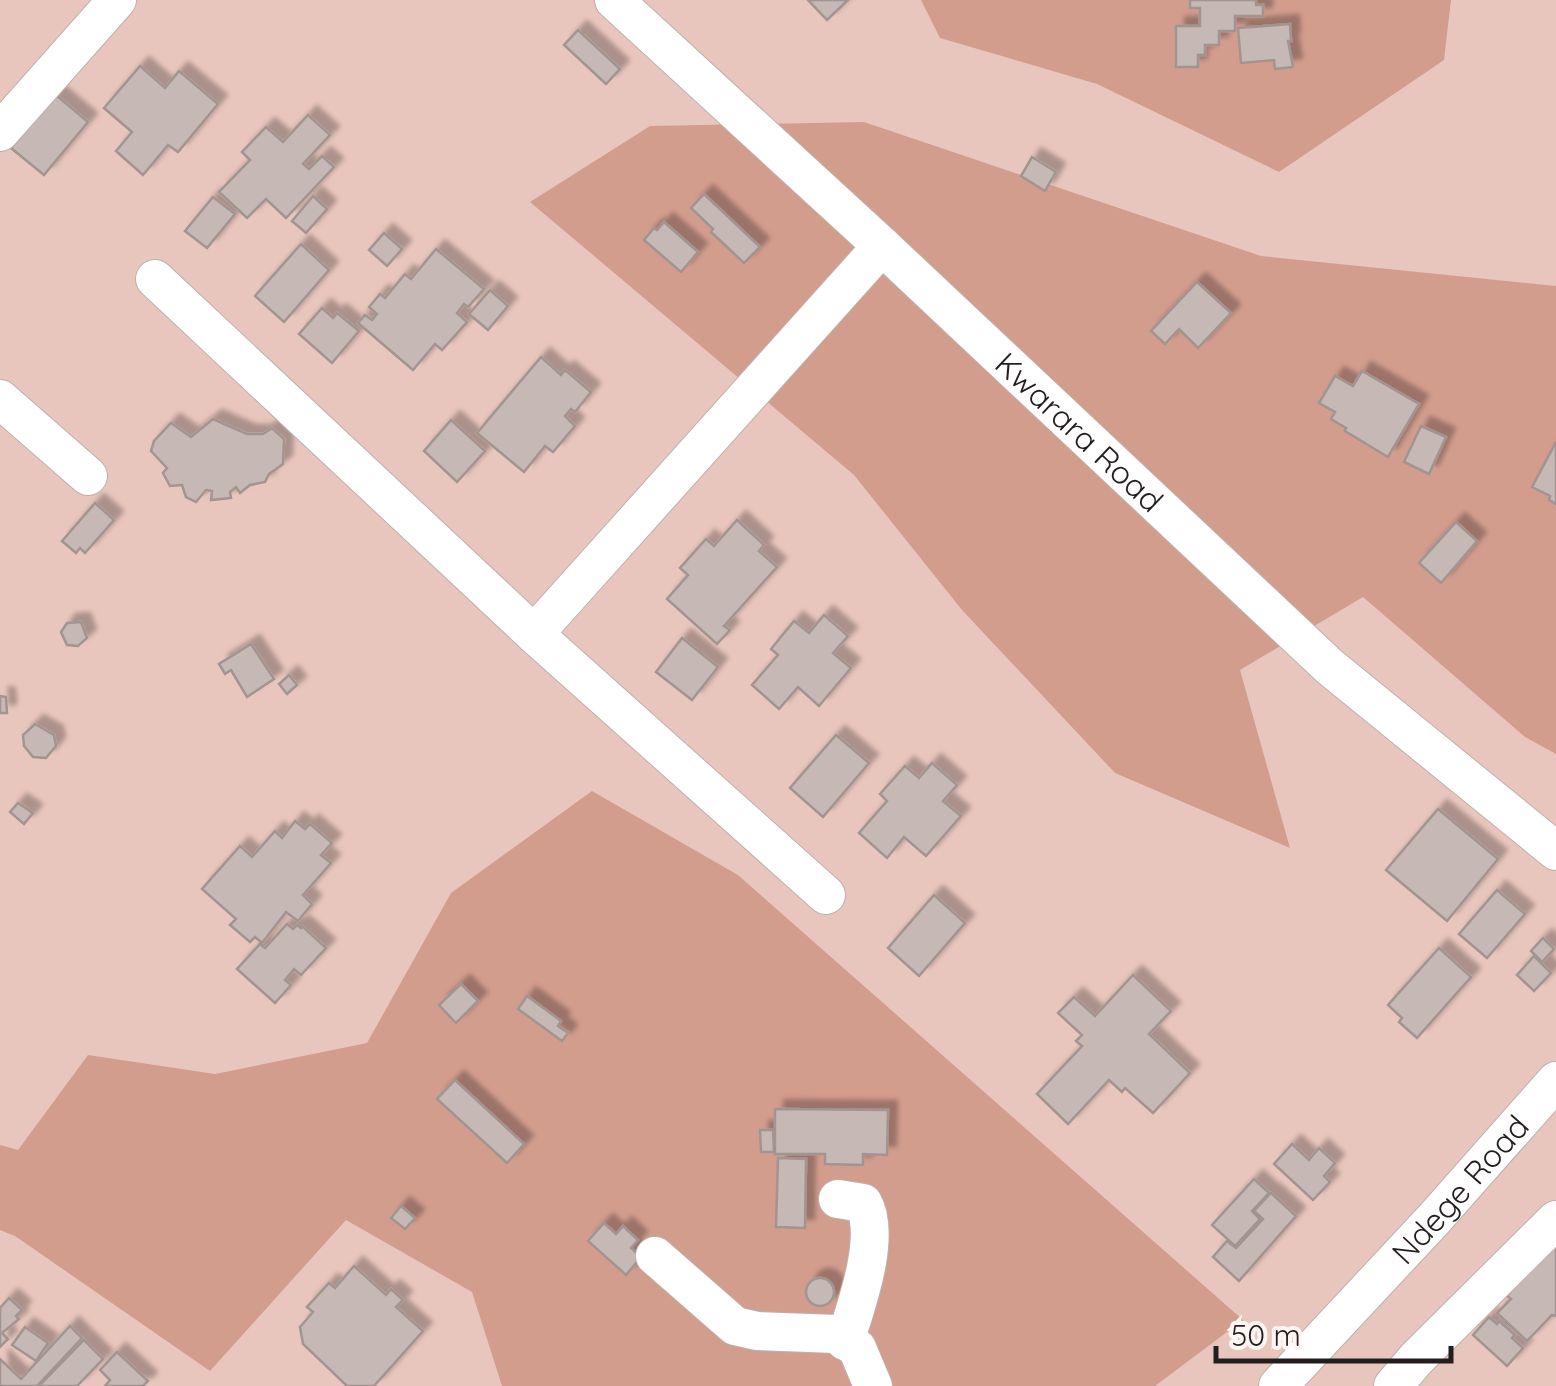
<svg xmlns="http://www.w3.org/2000/svg" width="1556" height="1386" font-family="Quicksand,sans-serif">
<defs>
<filter id="shadow"><feDropShadow dx="9" dy="-9" stdDeviation="2.5" flood-color="#0004"/></filter>
</defs>
<rect width="100%" height="100%" fill="#f5e8e4"/>
<!-- green -->
<rect fill="#e9c6bd" x="0" y="0" width="1556" height="1386"/>
<!-- forest -->
<g fill="#d39d8e">
<polygon points="921,0 1451,0 1444,60 1279,172 1097,84 940,38"/>
<polygon points="864,122 1261,256 1556,286 1556,754 1525,737 1363,597 1240,670 1290,848 1115,773 962,610 854,475 530,202 650,126"/>
<polygon points="592,791 738,875 1243,1320 1155,1386 502,1386 472,1292 346,1220 210,1371 15,1236 0,1230 0,1145 18,1150 88,1055 215,1074 367,1043 451,893"/>
</g>
<!-- building -->
<g fill="#c6b9b5" stroke="#a19491" stroke-width="2.5" filter="url(#shadow)">
<polygon points="808,0 848,0 827,20"/>
<polygon points="1190,0 1256,0 1256,5 1263,5 1263,16 1235,16 1235,31 1219,31 1219,45 1205,45 1205,55 1198,55 1198,67 1176,67 1176,26 1200,26 1200,8 1190,8"/>
<polygon points="1290,24 1291,41 1288,41 1293,67 1275,69 1274,60 1241,63 1238,28"/>
<polygon points="578,30 620,69 606,84 564,45"/>
<polygon points="140,66 165,88 179,71 218,104 178,152 168,145 143,175 116,151 132,132 104,108"/>
<polygon points="56,95 88,122 44,175 11,148"/>
<polygon points="308,115 330,135 303,164 309,169 322,156 334,167 286,218 266,199 247,218 219,192 250,160 242,152 266,127 283,142"/>
<polygon points="1032,157 1056,172 1045,191 1021,176"/>
<polygon points="704,194 760,247 744,263 711,232 713,229 691,208"/>
<polygon points="313,196 327,209 306,233 292,221"/>
<polygon points="213,197 235,214 207,248 185,231"/>
<polygon points="664,222 698,252 681,272 644,240 654,228 657,230"/>
<polygon points="384,233 402,249 387,266 369,250"/>
<polygon points="301,244 329,270 284,322 255,296"/>
<polygon points="436,249 484,289 468,307 464,304 457,313 467,322 442,350 435,344 413,370 358,323 365,315 372,320 377,314 369,307 380,294 385,298 405,274 411,279"/>
<polygon points="1197,282 1231,313 1198,348 1179,329 1165,344 1151,331"/>
<polygon points="490,290 508,306 488,330 469,314"/>
<polygon points="322,308 333,318 337,313 359,331 332,363 299,334"/>
<polygon points="541,357 561,375 565,370 591,392 575,412 571,409 565,416 575,426 553,452 545,446 524,472 477,433"/>
<polygon points="1362,371 1419,404 1388,457 1345,431 1346,428 1331,419 1335,412 1319,403 1335,376 1353,386"/>
<polygon points="213,419 247,434 263,434 272,428 284,439 283,464 269,474 265,482 250,485 240,493 236,487 230,492 231,498 211,500 212,491 206,490 196,502 186,497 182,485 170,486 163,473 167,468 151,451 154,441 171,423 191,437"/>
<polygon points="451,420 485,451 457,482 424,451"/>
<polygon points="1421,426 1446,437 1429,474 1404,462"/>
<polygon points="1556,442 1556,504 1549,500 1550,496 1532,487"/>
<polygon points="95,503 114,520 85,553 80,548 76,553 62,541"/>
<polygon points="737,520 764,545 759,551 777,567 724,626 730,630 717,644 667,599 688,575 680,568 706,539 714,546"/>
<polygon points="1456,522 1477,541 1441,583 1419,563"/>
<polygon points="824,615 848,636 833,653 851,668 819,706 798,687 779,709 752,685 778,655 771,649 794,621 809,633"/>
<polygon points="81,622 87,638 78,646 67,645 61,632 67,623"/>
<polygon points="682,638 718,667 692,700 656,672"/>
<polygon points="251,644 274,679 247,697 231,670 225,674 219,664"/>
<polygon points="289,675 297,685 287,694 279,684"/>
<polygon points="0,696 6,697 7,713 0,713"/>
<polygon points="35,724 54,735 56,746 46,758 33,757 24,746 23,735"/>
<polygon points="836,735 869,763 823,817 790,788"/>
<polygon points="932,763 957,785 943,801 961,816 926,856 904,837 887,858 859,833 887,801 880,794 905,766 919,778"/>
<polygon points="18,803 33,813 24,824 10,812"/>
<polygon points="1438,809 1498,859 1447,921 1386,870"/>
<polygon points="295,821 305,829 310,824 332,843 321,855 331,863 303,895 312,904 298,921 286,912 262,943 255,937 250,942 230,925 236,919 202,889 240,846 252,857 275,831 282,838"/>
<polygon points="1497,890 1525,914 1487,958 1459,934"/>
<polygon points="934,895 965,923 919,976 888,948"/>
<polygon points="287,924 293,929 297,925 301,928 302,926 326,948 301,975 294,969 285,980 291,985 275,1003 237,969 260,944 265,948"/>
<polygon points="1543,938 1554,949 1542,962 1531,951"/>
<polygon points="1439,948 1471,977 1417,1038 1399,1022 1402,1018 1388,1005"/>
<polygon points="1534,956 1551,973 1534,991 1517,975"/>
<polygon points="1133,975 1171,1011 1149,1034 1190,1073 1153,1113 1125,1088 1122,1092 1109,1080 1068,1124 1037,1094 1082,1046 1076,1041 1082,1035 1058,1013 1074,997 1095,1016"/>
<polygon points="461,984 478,1001 456,1023 439,1005"/>
<polygon points="527,996 561,1021 558,1026 568,1033 562,1041 518,1009"/>
<polygon points="455,1080 524,1144 507,1163 437,1099"/>
<polygon points="775,1109 888,1110 887,1155 863,1154 863,1165 825,1164 825,1154 775,1154"/>
<polygon points="760,1130 773,1130 774,1152 761,1152"/>
<polygon points="1292,1144 1309,1160 1319,1148 1335,1163 1324,1176 1330,1182 1313,1200 1274,1164"/>
<polygon points="778,1158 806,1159 805,1228 776,1227"/>
<polygon points="1254,1179 1269,1193 1252,1211 1260,1219 1235,1246 1212,1225"/>
<polygon points="1271,1193 1296,1216 1239,1281 1213,1257 1227,1241 1236,1248 1263,1219 1254,1211"/>
<polygon points="401,1206 415,1218 405,1229 391,1218"/>
<polygon points="604,1223 616,1234 623,1226 638,1240 631,1248 641,1257 626,1275 588,1241"/>
<polygon points="1556,1239 1556,1316 1552,1315 1527,1341 1497,1313 1511,1299 1507,1296"/>
<polygon points="354,1266 386,1295 391,1289 403,1300 396,1307 423,1331 374,1386 347,1386 303,1344 300,1327 313,1312 307,1307 329,1283 335,1288"/>
<circle cx="820" cy="1292" r="14"/>
<polygon points="9,1298 22,1310 16,1316 19,1319 2,1333 8,1339 0,1347 0,1308"/>
<polygon points="1489,1317 1497,1324 1499,1321 1515,1335 1512,1338 1523,1348 1507,1366 1473,1335"/>
<polygon points="70,1326 82,1338 37,1386 0,1386 0,1359 21,1379"/>
<polygon points="25,1327 48,1343 36,1361 12,1345"/>
<polygon points="84,1340 103,1359 77,1386 39,1386"/>
<polygon points="117,1352 148,1381 143,1386 105,1386 110,1380 100,1370"/>
</g>
<g fill="none" stroke-linecap="round" stroke-linejoin="round">
<defs>
<g id="minor">
<path id="s1" d="M614,0L882,246L1330,667L1556,851"/>
<polyline points="0,132 117,0"/>
<polyline points="155,279 534,634 826,895"/>
<polyline points="0,399 88,476"/>
<polyline points="534,634 882,246"/>
<path d="M838,1199L863,1203C882,1235 856,1307 845,1341"/>
<polyline points="655,1256 735,1326 757,1331 836,1334 857,1348 873,1386"/>
<path id="s2" d="M1278,1386L1434,1219L1556,1081"/>
<polyline points="1393,1386 1416,1359 1556,1220"/>
</g>
</defs>
<!-- minor casing -->
<use href="#minor" stroke="#beb1ad" stroke-width="40"/>
<!-- minor -->
<use href="#minor" stroke="#fff" stroke-width="38"/>
</g>
<g text-anchor="middle" dominant-baseline="central" stroke-width="9" stroke-linejoin="round" paint-order="stroke">
<!-- street labels -->
<g font-size="32" fill="#231e1d" stroke="#fff6f4">
<text stroke="none"><textPath href="#s1" startOffset="635">Kwarara Road</textPath></text>
<text stroke="none"><textPath href="#s2" startOffset="268">Ndege Road</textPath></text>
</g>
</g>
<!-- scale -->
<path d="M1216 1346v15h235v-15" fill="none" stroke="#231e1d" stroke-width="5"/>
<text x="1231" y="1346" font-size="30" fill="#231e1d" stroke="#fff6f4" stroke-width="8" paint-order="stroke">50 m</text>
</svg>
